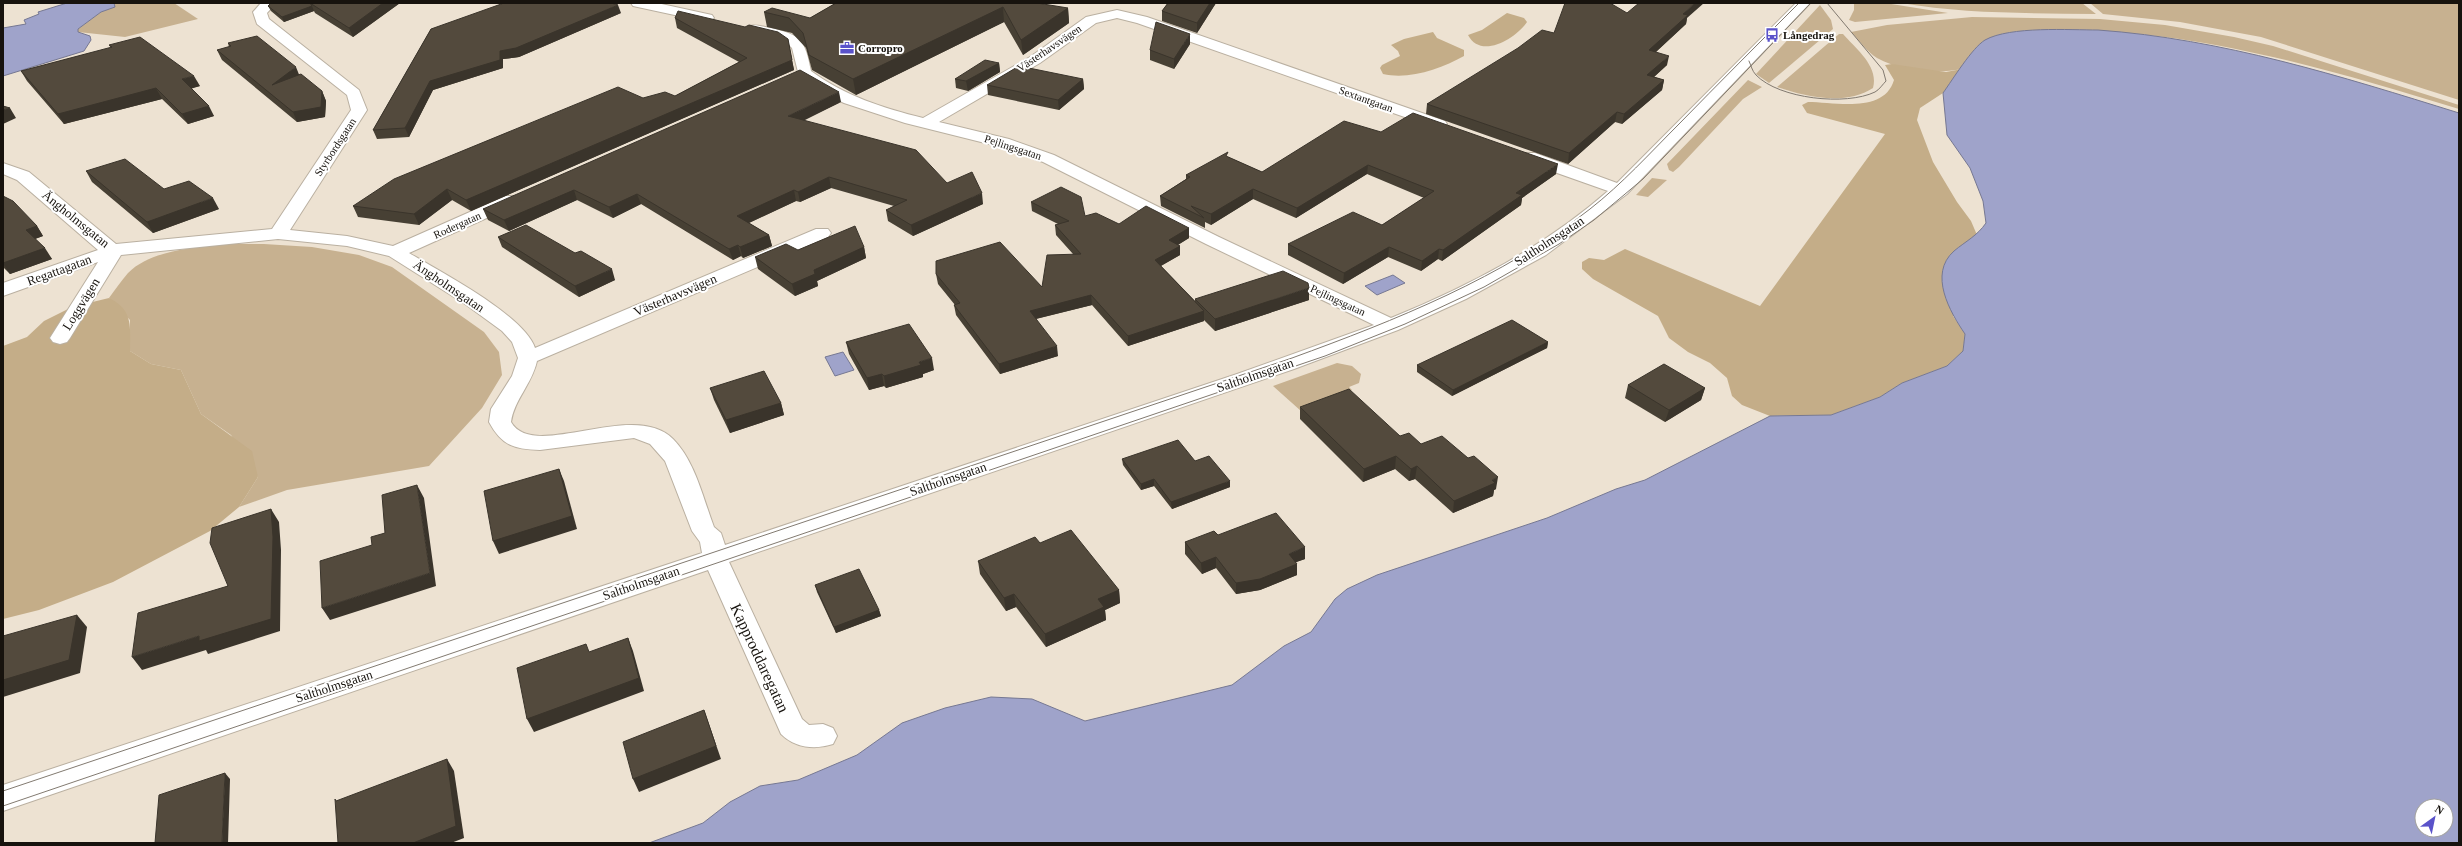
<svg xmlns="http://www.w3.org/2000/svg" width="2462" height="846" font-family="Georgia,serif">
<rect width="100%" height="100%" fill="#ede2d2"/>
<!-- green -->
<g fill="#c7b190">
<polygon points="114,3 174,3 198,19 125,37 78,32 78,29 101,12 114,7"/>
<polygon points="1854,3 1885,3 1948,13 1855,22 1849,20 1854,10"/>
<path d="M1901,3H2082L2096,14C2030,13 1965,14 1901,3Z"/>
<polygon points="2090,3 2459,3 2459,100 2261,37 2180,22 2103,14"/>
<polygon points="1820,5 1831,20 1833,29 1769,83 1756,74"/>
<path d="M1972,17L2100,19L2165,25L2234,37L2273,46L2459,105V109C2327,69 2192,28 2053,30C2032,31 2003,29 1985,41C1974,47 1968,59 1962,69C1936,74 1901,71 1877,58C1867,52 1859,40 1851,32L1887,25Z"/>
<path d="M1839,34H1843C1856,49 1879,66 1873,88C1846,106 1805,97 1777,87Z"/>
<polygon points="1748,80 1762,87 1743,99 1679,167 1673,172 1669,170 1667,164"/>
<polygon points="1652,178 1667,180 1648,197 1636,195"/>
<path d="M217,244H264L312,247L359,255L392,267L484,332L499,352L502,375L482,408L429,466L287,490L239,507L258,477L231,435L201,414L181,370L151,364L130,351V320L109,298C115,290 121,281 128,273C150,251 188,249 217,244Z"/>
<polygon points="1337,363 1352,366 1361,374 1359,383 1349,387 1352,390 1301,411 1273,386"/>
</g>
<!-- forest -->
<g fill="#c4ad88">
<path d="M1507,13L1524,18L1527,22C1516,38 1481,60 1468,35L1482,30Z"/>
<path d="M1433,32L1437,38L1464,50V56C1441,69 1409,80 1383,74L1380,68L1382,65L1400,56L1398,51L1391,45L1404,39Z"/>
<path d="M1892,64L1946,72L1962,69L1943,93L1920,108L1917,120L1933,162L1957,202L1971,221L1977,235L1953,252V316L1965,334L1963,351L1947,366L1902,383L1880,397L1831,415L1770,416L1742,405L1732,396L1727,378L1710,363L1688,352L1669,338L1658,316L1593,279L1582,269V262L1589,258L1604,260L1625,249L1760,306L1885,134L1807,113L1802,105L1808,102C1835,102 1884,114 1894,80L1885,65Z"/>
<path d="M109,298C134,310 130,328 130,351L151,364L181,370L201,414L252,451L258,477L239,507L210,531L113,582L39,610L3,619V346L27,337L44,321L72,307Z"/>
</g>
<!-- water -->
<g fill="#9fa3ca" stroke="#767892" fill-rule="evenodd">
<polygon points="67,3 114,3 115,7 101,12 78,29 78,32 90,36 91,40 84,51 3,76 3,28 26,24 24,20 39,14 38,12"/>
<path d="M2098,30C2223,39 2340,76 2459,113V843H649L703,823L730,802L760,786L798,780L857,755L902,723L945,708L991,697L1032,699L1085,721L1232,685L1284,646L1311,632L1335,599L1347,589L1377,575L1547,518L1616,489L1645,480L1770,416L1831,415L1880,397L1902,383L1947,366L1963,351L1965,334C1950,312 1928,274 1954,251C1966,241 1977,236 1986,223L1983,201L1970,168L1947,135L1943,93C1953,79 1972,48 1985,40C2010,26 2070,30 2098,30ZM2422,806H2446V830H2422Z"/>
<polygon points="1393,275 1405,283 1377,295 1365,286"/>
<polygon points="843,352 854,370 835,376 825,357"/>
</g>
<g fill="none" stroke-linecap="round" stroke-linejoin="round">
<defs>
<g id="minor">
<path d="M261,3H276L267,13L269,19L359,90L367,110L290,230L347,236L393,246L506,196H518L521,200L518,204L409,253C439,271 524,315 535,348L816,229H828L831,233L828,237L537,361C532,384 514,400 511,422C534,462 633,399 673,439C695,461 703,498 714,527L721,533L725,545L1237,374L1374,325L1206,244L1043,162L997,146L905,123L844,103L819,91L799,76L792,48L787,43L749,32L747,29L749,26C756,24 763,27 771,28C802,35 805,41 811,71C845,96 883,108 923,118L1030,57L1086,17L1117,10L1147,17L1445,121L1447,124L1445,127H1433L1137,23L1117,18L1096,23L1040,63L939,122L1009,139L1054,155L1219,237L1391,318C1469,286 1544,247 1608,191L1523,161L1521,157L1523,153H1535L1617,183L1796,3H1810L1627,194L1546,255L1466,299L1398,330L1294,369L729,562L802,719L809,725L823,724L833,728L837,736L833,744C815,750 795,748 781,734L708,570L3,811V785L702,553L700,542L692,531L665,461L650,444L634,438L540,450C514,449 502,446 489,422L491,409L512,376L518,358L512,342L502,331L465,304L389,256L347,246L278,239L121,255L70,338L67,342L60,344L53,342L50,338L98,262L3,296V283L98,250L17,180L3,174V163L29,172L116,244L272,229L351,110L347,95L257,24L253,12Z"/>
<polygon points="631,3 657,3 712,15 714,18 707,22 633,6"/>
</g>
</defs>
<!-- minor casing -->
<use href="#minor" stroke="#bab0a1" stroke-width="2"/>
<!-- minor -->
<use href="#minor" fill="#fff" fill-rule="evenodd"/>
<!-- tram -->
<g stroke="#827a70" stroke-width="1">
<path d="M1749,61C1751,65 1752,71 1756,75C1779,99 1846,106 1875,92C1879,90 1883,84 1886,81L1883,70L1827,3"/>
<path d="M3,791L1292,358C1396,320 1502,278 1590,209C1622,184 1650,153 1679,124C1719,83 1759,43 1799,3"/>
<polyline points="3,806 1325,356 1405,324 1484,287 1559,244 1594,220 1643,179 1811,3"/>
</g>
</g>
<!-- wall -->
<g fill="#474034">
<polygon points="271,3 400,3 353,37 315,13 314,11 284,22 271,11 268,6"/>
<polygon points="836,3 1068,8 1069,23 1023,55 1004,22 856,95 812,70 806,48 792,33 767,27 764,12 810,18"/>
<polygon points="1168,3 1216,3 1197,33 1162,21 1162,11"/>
<polygon points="621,13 519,57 503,59 503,68 433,90 409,137 377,139 373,130 431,29"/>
<polygon points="1627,13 1687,18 1686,24 1656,52 1667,65 1654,77 1664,80 1662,90 1622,124 1615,122 1568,164 1426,114 1427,104 1554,33"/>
<polygon points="675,18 788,39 794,70 471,211 452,200 419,225 358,217 353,206 643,98 675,96 739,62 677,28"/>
<polygon points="228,43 299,75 322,91 326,101 325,117 297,122 222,60 217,50 229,47"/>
<polygon points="1190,44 1174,69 1150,60 1150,50"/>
<polygon points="109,45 200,86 191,88 214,116 188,124 162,99 64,124 27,81 21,71 111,48"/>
<polygon points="999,63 1000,72 968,91 956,88 955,79"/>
<polygon points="1083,79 1084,89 1059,110 988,95 987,85"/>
<polygon points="841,102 803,120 947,183 983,204 913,236 888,221 886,210 894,206 831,188 800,202 796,201 749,223 769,235 772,246 743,258 741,256 733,260 641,204 613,218 577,200 509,231 488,220 483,209"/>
<polygon points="1381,132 1556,174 1522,198 1521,205 1442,261 1438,259 1421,271 1388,257 1343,284 1288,255 1288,244 1382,225 1424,198 1367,174 1296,218 1253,199 1211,225 1205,222 1205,228 1161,206 1160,196 1186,179 1186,175 1228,157 1262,172"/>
<polygon points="86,171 164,189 219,209 153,233 92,182"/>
<polygon points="3,196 37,226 43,236 35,239 52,259 10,274 3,267"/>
<polygon points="1031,202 1085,216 1119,224 1189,228 1189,238 1178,245 1180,246 1180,255 1161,266 1195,301 1195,299 1309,300 1215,331 1204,320 1204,321 1128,346 1092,305 1036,319 1058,356 1000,374 956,315 954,305 955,305 938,284 936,274 1042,287 1073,254 1056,235 1055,225 1058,224 1032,211"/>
<polygon points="498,237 575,253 615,280 579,297 502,247"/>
<polygon points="864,247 866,258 817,281 818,286 795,296 758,269 755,257 798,250"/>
<polygon points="846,342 934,370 923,374 923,377 886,388 884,386 869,390 849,354"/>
<polygon points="1548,342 1547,348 1452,396 1417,372 1417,365"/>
<polygon points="1628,385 1705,388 1701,400 1665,422 1625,398"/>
<polygon points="710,388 781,403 784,415 730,433 714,400"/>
<polygon points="1300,407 1400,436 1421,444 1496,489 1494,490 1493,496 1453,513 1415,479 1409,481 1395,469 1363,482 1300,419"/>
<polygon points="1122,459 1195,461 1230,487 1172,509 1154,486 1141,490 1123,465"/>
<polygon points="1218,535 1305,559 1296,562 1297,575 1260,590 1236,594 1216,568 1202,574 1185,554 1185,542"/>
<polygon points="1040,543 1119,590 1120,603 1105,610 1106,620 1046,647 1016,607 1006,611 980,574 978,561"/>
<polygon points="815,585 879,610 881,616 836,633 817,592"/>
</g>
<!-- shaded-wall -->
<g fill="#3a342b">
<polygon points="383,3 400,3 353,37 349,28"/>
<polygon points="1210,3 1216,3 1197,33 1197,23"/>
<polygon points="1695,3 1704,3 1687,18 1686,24 1647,60 1649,50 1683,14"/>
<polygon points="618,5 621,13 519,57 503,59 503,68 433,90 409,137 405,128 430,81 500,51"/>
<polygon points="312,6 314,11 284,22 282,17"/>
<polygon points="1003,7 1004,22 856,95 853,79"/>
<polygon points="1068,8 1069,23 1023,55 1021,40"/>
<polygon points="1190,34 1190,44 1174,69 1174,59"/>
<polygon points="1669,56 1667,65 1645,85 1647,75"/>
<polygon points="792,60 794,70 471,211 466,200"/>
<polygon points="999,63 1000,72 968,91 966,81"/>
<polygon points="296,67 300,77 272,85"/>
<polygon points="194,76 200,86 187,90 182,79"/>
<polygon points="1083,79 1084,89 1059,110 1058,100"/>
<polygon points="1664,80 1662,90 1622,124 1624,114"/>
<polygon points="156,88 162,99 64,124 58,114"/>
<polygon points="322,91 326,101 325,117 297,122 293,112"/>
<polygon points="839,92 841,102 791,127 788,116"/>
<polygon points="209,106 214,116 188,124 182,114"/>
<polygon points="10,108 16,118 3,124 3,110"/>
<polygon points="1617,112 1615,122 1568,164 1569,153"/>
<polygon points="1558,164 1556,174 1522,198 1521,205 1442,261 1443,250 1516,193"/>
<polygon points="1368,165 1367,174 1296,218 1297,208"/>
<polygon points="829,177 831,188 800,202 798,192"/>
<polygon points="447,189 452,200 419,225 414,214"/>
<polygon points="1253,189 1253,199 1211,225 1211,214"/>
<polygon points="574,190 577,200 509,231 504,220"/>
<polygon points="794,190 796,201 740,227 737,216"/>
<polygon points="982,193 983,204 913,236 911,225"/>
<polygon points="637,194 641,204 613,218 609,207"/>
<polygon points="213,198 219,209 153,233 147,222"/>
<polygon points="37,226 43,236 32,240 26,230"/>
<polygon points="1189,228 1189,238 1169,250 1169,240"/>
<polygon points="769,235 772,246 743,258 740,247"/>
<polygon points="738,245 741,256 733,260 729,249"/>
<polygon points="1180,246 1180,255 1155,269 1155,260"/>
<polygon points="864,247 866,258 817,281 818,286 795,296 792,284 814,270"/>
<polygon points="1389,247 1388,257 1343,284 1344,273"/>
<polygon points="45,248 52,259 10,274 3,264 3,263"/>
<polygon points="1439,249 1438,259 1421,271 1422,261"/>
<polygon points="612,269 615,280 579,297 575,286"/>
<polygon points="1309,288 1309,300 1215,331 1215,319"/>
<polygon points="1091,295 1092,305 1031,320 1030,311"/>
<polygon points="1204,311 1204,321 1128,346 1128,336"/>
<polygon points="1548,342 1547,348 1452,396 1453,390"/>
<polygon points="1057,346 1058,356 1000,374 999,364"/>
<polygon points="932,358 934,370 923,374 923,377 886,388 884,376 919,362"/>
<polygon points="882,374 884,386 869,390 867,378"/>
<polygon points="1705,388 1701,400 1665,422 1669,410"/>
<polygon points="781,403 784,415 730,433 726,420"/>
<polygon points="1396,456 1395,469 1363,482 1364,469"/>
<polygon points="1417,466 1415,479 1409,481 1411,469"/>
<polygon points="559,469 564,481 577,529 499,554 493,541"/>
<polygon points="1498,477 1496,489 1494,490 1493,496 1453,513 1454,501 1492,480"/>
<polygon points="1154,479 1154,486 1141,490 1141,484"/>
<polygon points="1230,481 1230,487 1172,509 1171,502"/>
<polygon points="417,485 424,498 436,586 330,620 322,608 430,573"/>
<polygon points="271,509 279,522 281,550 280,631 208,654 206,650 142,670 132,657 199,636"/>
<polygon points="1305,547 1305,559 1288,565 1289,554"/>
<polygon points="1216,557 1216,568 1202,574 1201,563"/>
<polygon points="1297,564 1297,575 1260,590 1236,594 1236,583"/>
<polygon points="1119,590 1120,603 1105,610 1106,620 1046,647 1045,634 1098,599"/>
<polygon points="1014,594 1016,607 1006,611 1004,598"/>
<polygon points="879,610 881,616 836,633 834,627"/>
<polygon points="77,615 87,627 80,673 3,697 3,680"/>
<polygon points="628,638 633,651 644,691 534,732 527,719"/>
<polygon points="704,710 721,759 639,792 633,779"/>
<polygon points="447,759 454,771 464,838 451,843 413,843"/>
<polygon points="225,773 230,779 228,843 222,843"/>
</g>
<!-- building -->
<g fill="#534a3d" stroke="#3a342b">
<polygon points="271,3 312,3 310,3 312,6 282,17 268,6"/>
<polygon points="310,3 383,3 349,28"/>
<polygon points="504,3 611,3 618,5 516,48 500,51 500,60 430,81 405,128 373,130 431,29"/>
<polygon points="836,3 1037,3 1068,8 1021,40 1003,7 853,79 809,55 803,33 789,18 764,12 772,8 810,18"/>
<polygon points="1168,3 1210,3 1197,23 1162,11"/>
<polygon points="1565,3 1610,3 1627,13 1639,3 1695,3 1683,14 1688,15 1649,50 1669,56 1647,75 1664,80 1624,114 1617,112 1569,153 1427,104 1518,48 1542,30 1554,33"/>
<polygon points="678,11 745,27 749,25 778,32 788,39 792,60 466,200 447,189 414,214 353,206 394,179 618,87 643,98 665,92 675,96 747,58 675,18"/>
<polygon points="1156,22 1190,34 1174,59 1150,50"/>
<polygon points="257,36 296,67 272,85 301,74 322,91 321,107 293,112 217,50 231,46 228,43"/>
<polygon points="140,37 194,76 182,79 209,106 182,114 156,88 58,114 21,71 112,47 109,45"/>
<polygon points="985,60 999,63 966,81 955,79"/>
<polygon points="1019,66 1083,79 1058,100 987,85"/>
<polygon points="800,70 839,92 788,116 916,150 947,183 972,172 982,193 911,225 886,210 907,200 829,177 798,192 794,190 737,216 769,235 740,247 738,245 729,249 637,194 609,207 574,190 504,220 483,209"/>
<polygon points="3,106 10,108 3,110"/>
<polygon points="1413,113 1558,164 1516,193 1522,195 1443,250 1439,249 1422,261 1389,247 1344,273 1288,244 1353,212 1382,225 1434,191 1368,165 1297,208 1253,189 1211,214 1191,206 1204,218 1160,196 1190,177 1186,175 1228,152 1226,156 1262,172 1344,121 1381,132"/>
<polygon points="125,159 164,189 189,181 213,198 147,222 86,171"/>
<polygon points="1061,187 1081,197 1085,216 1096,213 1119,224 1146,206 1189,228 1169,240 1180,246 1155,260 1204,311 1128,336 1091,295 1030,311 1057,346 999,364 954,305 960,303 936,274 936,261 1000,242 1042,287 1047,255 1081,254 1055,225 1069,221 1031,202"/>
<polygon points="3,196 13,201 37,226 26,230 45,248 3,263"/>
<polygon points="526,225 575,253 581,251 612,269 575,286 498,237"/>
<polygon points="855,226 864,247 814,270 815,274 792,284 755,257 786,244 798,250"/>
<polygon points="1283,271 1308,283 1309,288 1215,319 1195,299"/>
<polygon points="1512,320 1548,342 1453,390 1417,365"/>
<polygon points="909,324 932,358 919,362 921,365 884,376 882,374 867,378 846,342"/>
<polygon points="1664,364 1705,388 1669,410 1628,385"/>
<polygon points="764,371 781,403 726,420 710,388"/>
<polygon points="1349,389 1400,436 1409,433 1421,444 1442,436 1468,458 1474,456 1498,477 1492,480 1495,483 1454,501 1417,466 1411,469 1396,456 1364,469 1300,407"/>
<polygon points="1178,440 1195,461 1209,456 1230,481 1171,502 1154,479 1141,484 1122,459"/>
<polygon points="559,469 572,516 493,541 484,491"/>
<polygon points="417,485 430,573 322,608 320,561 372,545 371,537 385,533 382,495"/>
<polygon points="271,509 273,537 271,619 199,641 199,636 132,657 138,613 228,586 210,543 212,528"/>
<polygon points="1276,513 1305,547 1289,554 1297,564 1260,579 1236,583 1216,557 1201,563 1185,542 1214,531 1218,535"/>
<polygon points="1071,530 1119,590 1098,599 1104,607 1045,634 1014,594 1004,598 978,561 1035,537 1040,543"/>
<polygon points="859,569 879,610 834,627 815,585"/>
<polygon points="77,615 69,660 3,680 3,636"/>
<polygon points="628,638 639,678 527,719 517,668 586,644 589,652"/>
<polygon points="704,710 716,746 633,779 623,742"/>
<polygon points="447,759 456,826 413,843 338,843 335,799 336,801"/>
<polygon points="225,773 222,843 155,843 159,795"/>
</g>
<!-- icons -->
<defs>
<symbol id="bus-bare" viewBox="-9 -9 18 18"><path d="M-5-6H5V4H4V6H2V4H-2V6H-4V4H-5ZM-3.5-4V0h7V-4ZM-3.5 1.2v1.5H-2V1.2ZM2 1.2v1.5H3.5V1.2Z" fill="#5a52ca" stroke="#fff" stroke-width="2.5" paint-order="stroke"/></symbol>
<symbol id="office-bare" viewBox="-9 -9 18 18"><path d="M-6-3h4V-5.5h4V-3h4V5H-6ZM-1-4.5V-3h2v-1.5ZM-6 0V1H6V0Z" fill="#5a52ca" stroke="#fff" stroke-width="2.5" paint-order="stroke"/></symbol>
</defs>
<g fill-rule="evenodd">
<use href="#bus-bare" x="1762" y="25" width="20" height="20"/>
<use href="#office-bare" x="837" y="38" width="20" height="20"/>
</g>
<g text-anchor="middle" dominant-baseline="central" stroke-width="4" stroke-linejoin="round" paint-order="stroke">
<!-- far-poi labels -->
<g font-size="11" font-weight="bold" fill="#17130e" stroke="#fff" text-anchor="start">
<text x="1783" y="35">Långedrag</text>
<text x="858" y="48">Corropro</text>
</g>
<!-- far-street labels -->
<g font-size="11" fill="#17130e" stroke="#fff">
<text transform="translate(1049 48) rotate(-34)">Västerhavsvägen</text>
<text transform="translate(1366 99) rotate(20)">Sextantgatan</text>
<text transform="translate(335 147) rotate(-57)">Styrbordsgatan</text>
<text transform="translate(1013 147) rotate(18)">Pejlingsgatan</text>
<text transform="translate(457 225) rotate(-24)">Rodergatan</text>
<text transform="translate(1338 300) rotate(25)">Pejlingsgatan</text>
</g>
<!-- street labels -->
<g font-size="13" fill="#17130e" stroke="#fff">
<text transform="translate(76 219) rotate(39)">Ängholmsgatan</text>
<text transform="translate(1549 241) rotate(-33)">Saltholmsgatan</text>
<text transform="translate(59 270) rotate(-20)">Regattagatan</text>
<text transform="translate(449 286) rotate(34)">Ängholmsgatan</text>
<text transform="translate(675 295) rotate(-23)">Västerhavsvägen</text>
<text transform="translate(81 304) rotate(-58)">Loggvägen</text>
<text transform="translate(1255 375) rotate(-19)">Saltholmsgatan</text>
<text transform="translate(948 479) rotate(-19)">Saltholmsgatan</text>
<text transform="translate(641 583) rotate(-19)">Saltholmsgatan</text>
<text transform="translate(334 686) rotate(-18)">Saltholmsgatan</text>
</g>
<!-- near-street labels -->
<g font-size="16" fill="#17130e" stroke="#fff">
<text transform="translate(760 658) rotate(65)">Kapproddaregatan</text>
</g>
</g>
<!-- border -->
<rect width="2462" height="846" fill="none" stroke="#17130e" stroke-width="8"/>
<!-- north arrow -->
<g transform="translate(2434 818) rotate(33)"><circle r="19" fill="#ffffff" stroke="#a2a19f"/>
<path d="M0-3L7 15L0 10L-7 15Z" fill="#5a52ca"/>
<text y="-6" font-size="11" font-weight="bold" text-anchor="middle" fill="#17130e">N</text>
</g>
</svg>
